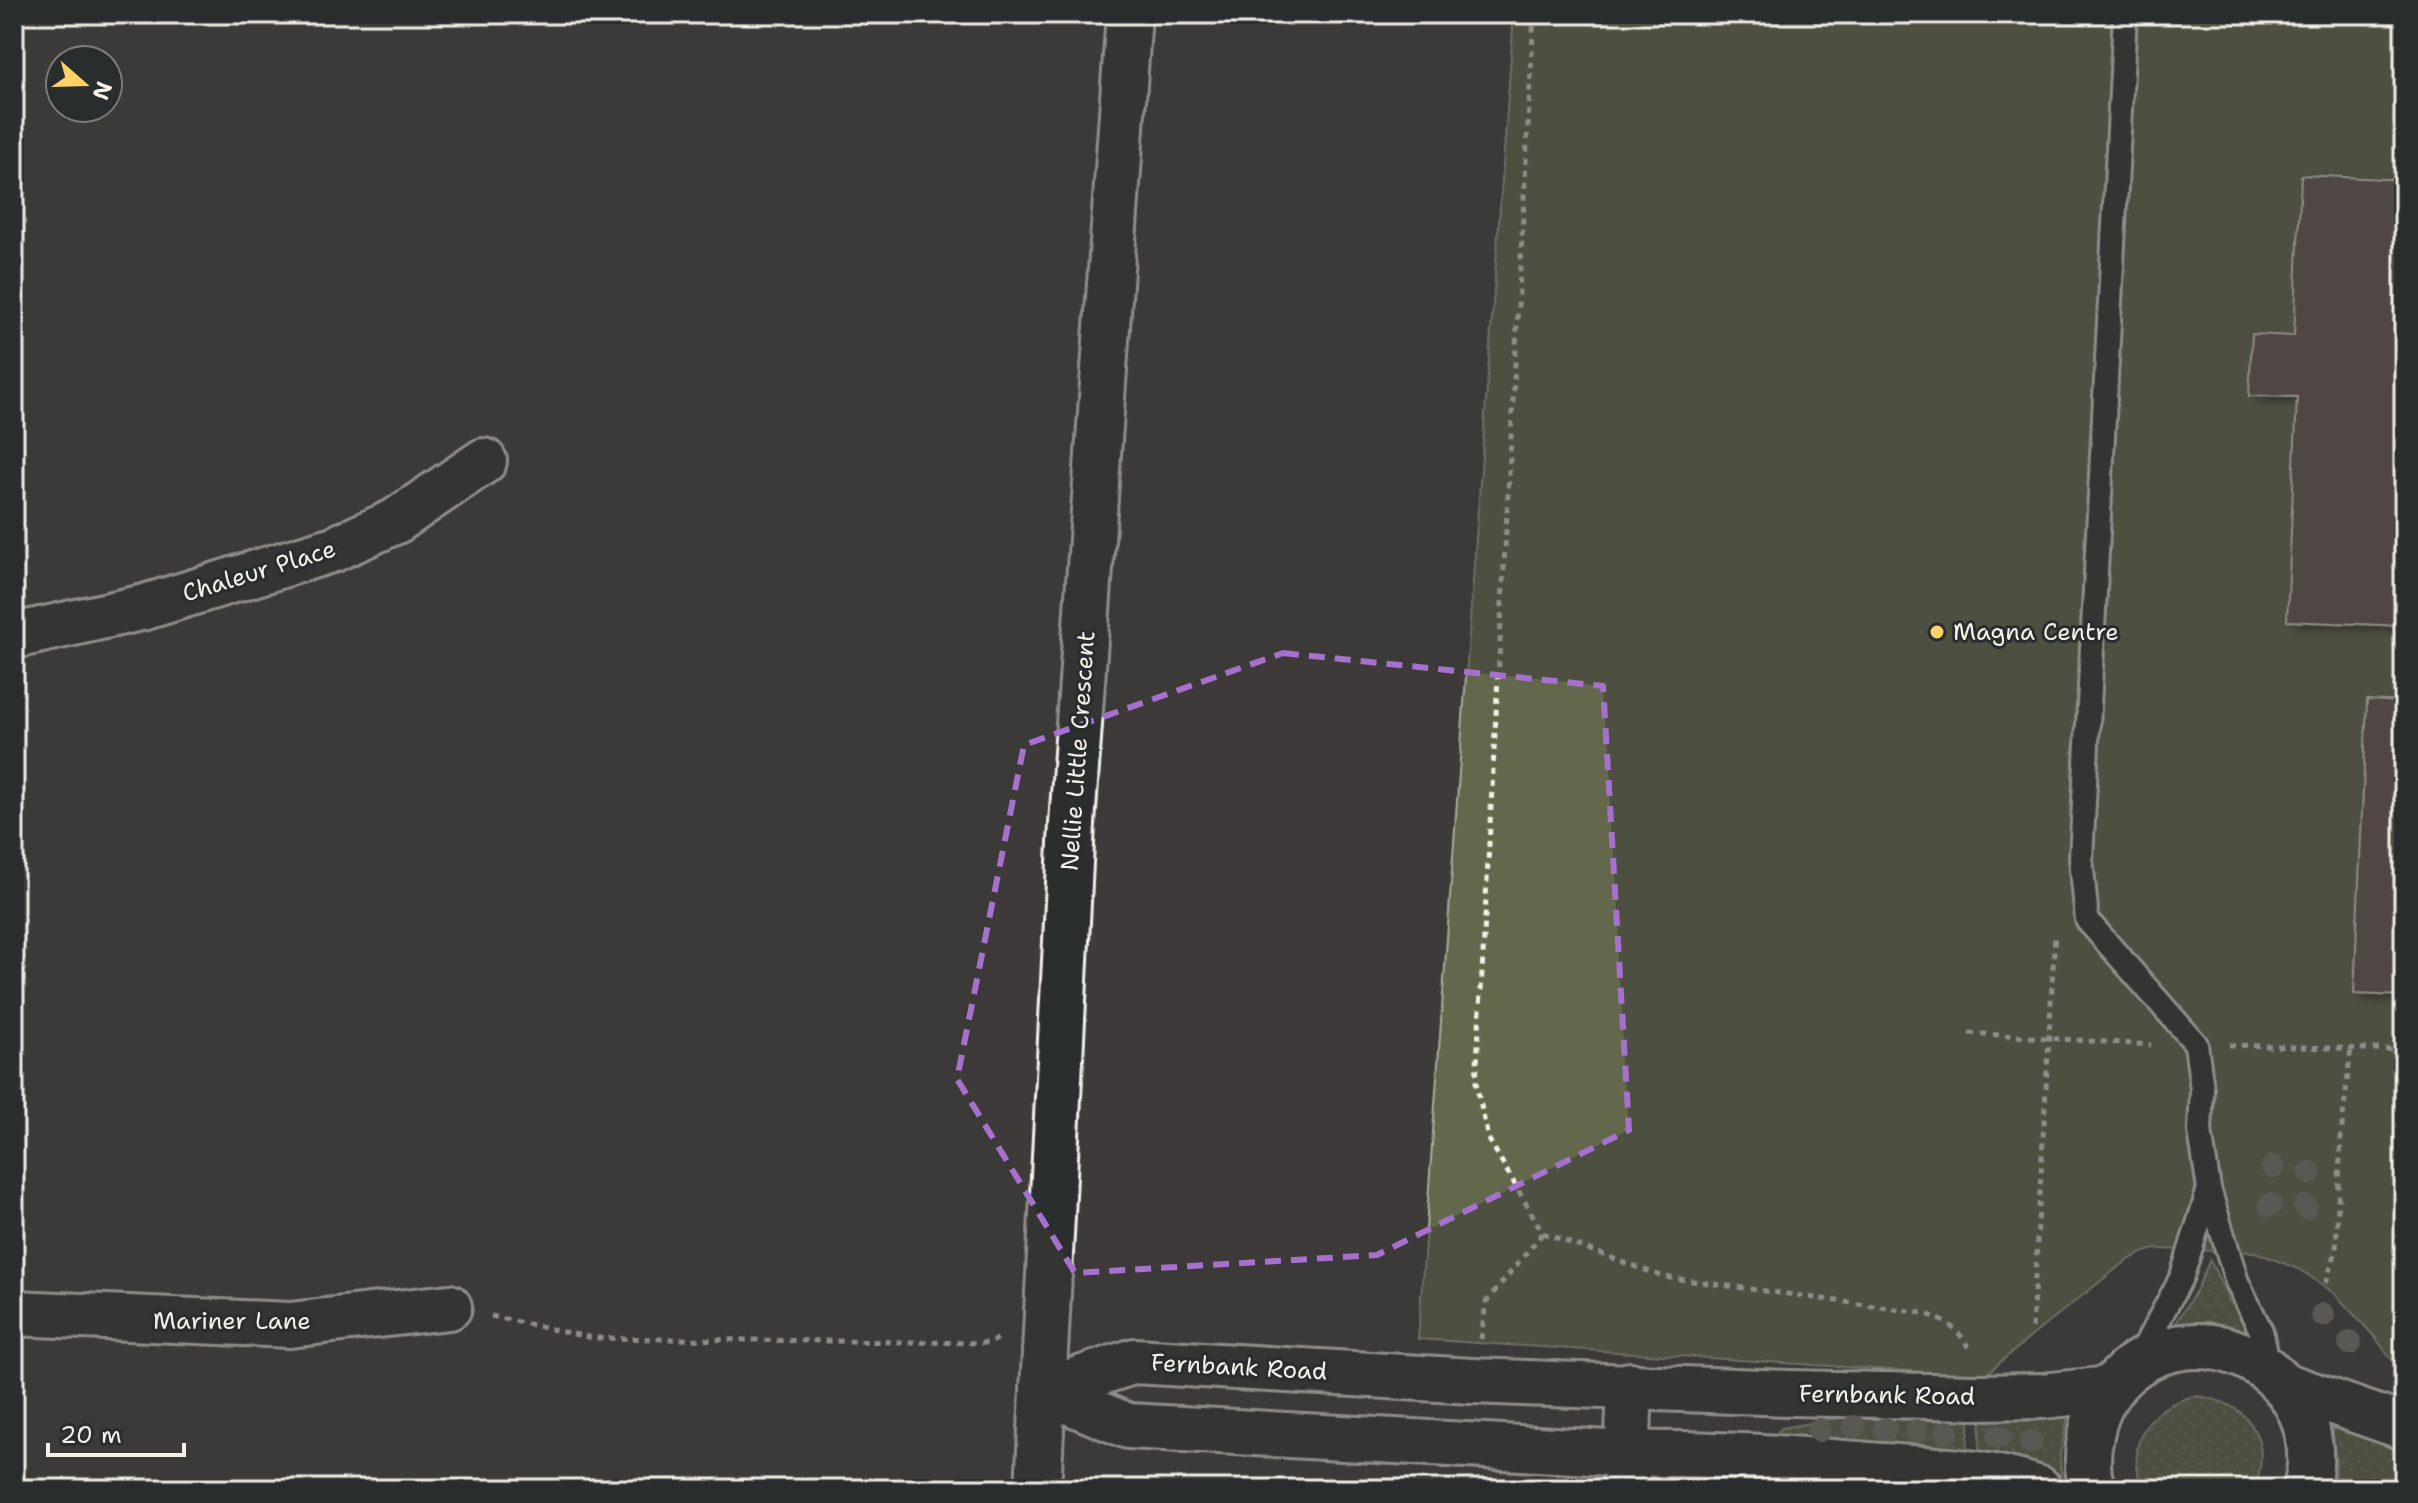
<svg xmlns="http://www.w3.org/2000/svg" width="2418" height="1503" font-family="'Shantell Sans',sans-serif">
<defs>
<pattern id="grass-dots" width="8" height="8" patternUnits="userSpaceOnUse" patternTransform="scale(2)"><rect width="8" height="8" fill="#63684e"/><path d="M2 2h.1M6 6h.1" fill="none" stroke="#7a7e68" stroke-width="1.8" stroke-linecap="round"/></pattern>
<filter id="shadow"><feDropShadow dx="9" dy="5" stdDeviation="4" flood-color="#0009"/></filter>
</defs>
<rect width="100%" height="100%" fill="#3d3a39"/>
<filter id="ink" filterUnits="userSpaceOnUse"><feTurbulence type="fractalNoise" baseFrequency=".0125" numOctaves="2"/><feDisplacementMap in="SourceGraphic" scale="16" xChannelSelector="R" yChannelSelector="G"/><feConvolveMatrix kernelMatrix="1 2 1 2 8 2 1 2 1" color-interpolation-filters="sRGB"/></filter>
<g filter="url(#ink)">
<!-- grass -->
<g fill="url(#grass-dots)" stroke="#acac9b" stroke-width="2">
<polygon points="2210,1260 2229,1300 2246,1327 2244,1331 2212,1322 2176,1323 2197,1289"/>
<path d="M2195,1396C2248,1401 2274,1439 2254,1489H2143C2125,1442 2147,1407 2195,1396Z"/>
<polygon points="1859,1414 1970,1419 1967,1450 1782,1441 1777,1439 1776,1434 1782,1428"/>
<polygon points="2068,1416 2060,1455 2061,1475 2014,1458 1979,1451 1981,1419 2034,1421"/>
<polygon points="2339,1423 2404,1448 2404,1489 2332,1489 2336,1465 2333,1432 2334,1426"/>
</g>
<!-- pitch -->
<path fill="#63684e" stroke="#acac9b" stroke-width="2" d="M1514,14H2404V1376L2374,1336L2335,1294L2301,1270L2255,1252L2156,1249C2129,1254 2108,1276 2087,1292C2052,1319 2018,1347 1984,1376L1418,1339Z"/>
<!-- building -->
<g fill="#695753" stroke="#f4f1e8" stroke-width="2" filter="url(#shadow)">
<polygon points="2301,175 2404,180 2404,626 2287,621 2297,397 2249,396 2252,334 2294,336"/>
<polygon points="2367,700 2404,702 2404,996 2354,994"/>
</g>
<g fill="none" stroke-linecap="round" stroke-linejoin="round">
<defs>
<g id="service">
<polyline points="2125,14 2081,859 2087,920 2196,1044 2202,1089 2200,1131 2209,1189 2237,1282 2261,1331 2270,1370"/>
<polyline points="2139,1357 2182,1276 2209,1189"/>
</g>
<g id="minor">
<polyline points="14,636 145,607 334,549 396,521 484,461"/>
<polyline points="14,1313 290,1325 449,1307"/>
<polyline points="2284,1385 2404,1427"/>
<polyline points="1043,1391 1135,1361 1472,1381 1789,1393 1975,1397 2042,1396 2110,1389"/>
<path d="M1043,1391L1128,1426L1627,1454C1712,1452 1797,1459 1883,1466C1935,1470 1989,1471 2039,1489"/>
<polyline points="1038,1489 1072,824 1129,14"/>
<polyline points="1626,1489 1630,1385"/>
<path d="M2092,1489C2087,1472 2087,1452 2091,1435C2110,1334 2240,1314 2295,1401C2310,1426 2315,1461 2305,1489"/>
</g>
</defs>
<!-- service casing -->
<use href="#service" stroke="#f4f1e8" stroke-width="28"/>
<!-- minor casing -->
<use href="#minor" stroke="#f4f1e8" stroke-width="50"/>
<!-- path -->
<g stroke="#f4f1e8" stroke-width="5" stroke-dasharray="6 6" stroke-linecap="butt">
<path d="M1534,14L1476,1083L1488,1138L1543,1233L1664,1277L1924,1313C1946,1321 1960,1329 1970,1351"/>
<polyline points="1969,1033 2151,1045"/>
<polyline points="2229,1045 2404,1050"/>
<polyline points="2326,1283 2336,1251 2341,1135 2351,1048"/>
<polyline points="491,1316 592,1338 989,1343 1001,1337"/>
<polyline points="2032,1328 2055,934"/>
<polyline points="1481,1339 1486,1302 1543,1233"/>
</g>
<!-- service -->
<use href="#service" stroke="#2a2d2e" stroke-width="22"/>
<!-- minor -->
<use href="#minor" stroke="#2a2d2e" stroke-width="44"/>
</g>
<!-- trees -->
<g fill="#7e7d73">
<circle cx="2273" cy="1167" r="12"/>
<circle cx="2310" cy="1173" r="12"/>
<circle cx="2270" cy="1205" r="12"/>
<circle cx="2305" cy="1207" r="12"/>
<circle cx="2323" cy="1315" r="12"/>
<circle cx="2350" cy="1343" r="12"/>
<circle cx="1854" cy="1427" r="12"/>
<circle cx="1885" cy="1429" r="12"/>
<circle cx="1819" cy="1430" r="12"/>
<circle cx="1916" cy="1431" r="12"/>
<circle cx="1947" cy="1432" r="12"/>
<circle cx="1999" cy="1437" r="12"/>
<circle cx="2031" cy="1442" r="12"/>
</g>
</g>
<!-- marked area -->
<path d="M0 0H2418V1503H0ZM1283,653L1603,686L1629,1130L1377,1255L1075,1273L957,1079L1024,745Z" fill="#3d3a39" fill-opacity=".55" fill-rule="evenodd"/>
<path fill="none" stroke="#a571cd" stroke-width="6" stroke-dasharray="16 10" stroke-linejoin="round" d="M1283,653L1603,686L1629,1130L1377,1255L1075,1273L957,1079L1024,745Z"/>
<!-- markers -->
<circle fill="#ffd166" stroke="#2a2d2e" stroke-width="3" cx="1937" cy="632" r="8"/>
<g text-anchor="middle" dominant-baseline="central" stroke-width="6" stroke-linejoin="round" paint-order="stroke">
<!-- street labels -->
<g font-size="24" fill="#f4f1e8" stroke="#2a2d2e">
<text transform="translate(259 571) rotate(-17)">Chaleur Place</text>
<text transform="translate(1078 751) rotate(-86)">Nellie Little Crescent</text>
<text x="232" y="1321">Mariner Lane</text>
<text transform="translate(1239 1367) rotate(3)">Fernbank Road</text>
<text transform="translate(1887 1395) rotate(1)">Fernbank Road</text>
</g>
<!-- poi labels -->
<g font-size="24" fill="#f4f1e8" stroke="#2a2d2e" text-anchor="start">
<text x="1953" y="632">Magna Centre</text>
</g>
</g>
<!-- margin -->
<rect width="2418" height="1503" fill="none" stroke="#2a2d2e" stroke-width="48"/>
<rect x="24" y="24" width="2370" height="1455" fill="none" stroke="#f4f1e8" stroke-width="3" filter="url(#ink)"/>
<!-- north arrow -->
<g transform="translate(84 84) rotate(110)"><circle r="38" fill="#2a2d2e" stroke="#7b7b78" stroke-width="2"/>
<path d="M0-6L14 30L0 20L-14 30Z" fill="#ffd166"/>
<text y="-12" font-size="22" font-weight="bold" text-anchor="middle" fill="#f4f1e8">N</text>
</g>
<!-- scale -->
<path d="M48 1443v12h136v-12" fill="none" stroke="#f4f1e8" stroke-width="4"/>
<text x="60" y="1443" font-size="24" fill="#f4f1e8" stroke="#2a2d2e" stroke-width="6" paint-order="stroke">20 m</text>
</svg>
